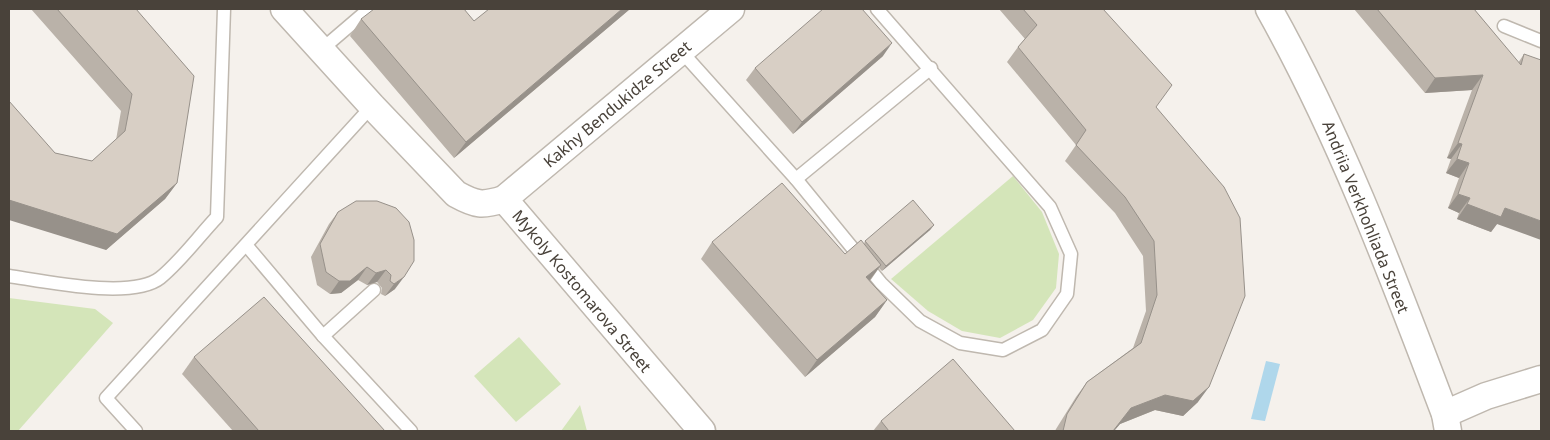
<svg xmlns="http://www.w3.org/2000/svg" width="1550" height="440" font-family="'Noto Sans',sans-serif">
<rect width="100%" height="100%" fill="#f5f1ec"/>
<!-- green -->
<g fill="#d4e5b9">
<polygon points="1013,176 1042,212 1059,254 1056,288 1033,320 1000,338 962,331 928,311 891,279"/>
<polygon points="9,298 95,309 113,323 18,431 9,431"/>
<polygon points="519,337 561,384 516,422 474,376"/>
<polygon points="580,405 587,431 561,431"/>
</g>
<!-- water -->
<polygon fill="#afd7eb" points="1266,361 1280,364 1265,421 1251,419"/>
<g fill="none" stroke-linecap="round" stroke-linejoin="round">
<defs>
<g id="service">
<polyline points="1504,26 1541,41"/>
<polyline points="321,50 369,9"/>
<polyline points="681,51 796,179 881,283 920,321 960,343 1003,350 1042,330 1067,294 1071,254 1050,207 877,9"/>
<polyline points="796,179 931,68"/>
<polyline points="247,246 323,336 411,431"/>
<path d="M9,276C43,281 132,300 160,278C180,262 199,236 217,217L224,9"/>
<polyline points="323,336 374,290"/>
<polyline points="136,431 106,398 372,106"/>
</g>
<g id="minor">
<path d="M284,9L372,106L456,194C476,205 482,206 504,199L731,9"/>
<path d="M1269,9C1341,137 1393,277 1445,414L1448,431"/>
<polyline points="504,199 702,431"/>
<polyline points="1445,414 1486,396 1541,379"/>
</g>
</defs>
<!-- service casing -->
<use href="#service" stroke="#bfb8af" stroke-width="15"/>
<!-- minor casing -->
<use href="#minor" stroke="#bfb8af" stroke-width="29"/>
<!-- service -->
<use href="#service" stroke="#fff" stroke-width="12"/>
<!-- minor -->
<use href="#minor" stroke="#fff" stroke-width="26"/>
</g>
<!-- wall -->
<g fill="#bab2a9">
<polygon points="31,9 136,9 177,183 165,199 106,250 55,153 92,161 116,140 121,111"/>
<polygon points="630,9 454,158 350,36 361,19 474,21"/>
<polygon points="999,9 1103,9 1156,107 1198,402 1183,416 1155,410 1120,424 1114,431 1055,431 1056,429 1076,397 1087,382 1133,348 1146,311 1143,256 1115,213 1065,161 1076,145 1007,62 1018,47 1025,39"/>
<polygon points="1354,9 1474,9 1518,63 1524,54 1497,224 1491,232 1457,219 1459,213 1448,208 1459,178 1446,173 1451,159 1447,158 1472,90 1425,93"/>
<polygon points="883,56 793,134 746,80 755,68"/>
<polygon points="377,201 395,289 385,296 381,294 382,288 377,282 367,285 358,280 341,293 330,294 317,285 311,257 329,224 338,212"/>
<polygon points="934,225 930,230 882,271 879,268 870,281 887,300 875,317 805,377 701,259 712,242 845,254 864,244 865,241"/>
<polygon points="194,357 385,431 233,431 182,374"/>
<polygon points="881,421 1015,431 873,431"/>
</g>
<!-- shaded-wall -->
<g fill="#97918a">
<polygon points="622,9 630,9 454,158 466,142"/>
<polygon points="892,43 883,56 793,134 802,122"/>
<polygon points="1483,75 1472,90 1425,93 1435,78"/>
<polygon points="1458,143 1462,144 1451,159 1447,158"/>
<polygon points="1457,159 1469,163 1459,178 1446,173"/>
<polygon points="177,183 165,199 106,250 9,220 9,200"/>
<polygon points="1458,194 1470,198 1459,213 1448,208"/>
<polygon points="1467,204 1505,208 1541,221 1541,240 1497,224 1491,232 1457,219"/>
<polygon points="934,225 930,230 882,271 886,266"/>
<polygon points="881,265 869,281 866,277"/>
<polygon points="367,267 358,280 341,293 330,294 339,281"/>
<polygon points="386,270 377,282 367,285 376,273"/>
<polygon points="404,277 395,289 385,296 394,284"/>
<polygon points="887,300 875,317 805,377 817,360"/>
<polygon points="1209,387 1198,402 1183,416 1155,410 1120,424 1114,431 1113,431 1131,408 1165,395"/>
</g>
<!-- building -->
<g fill="#d8cfc5" stroke="#97918a">
<polygon points="57,9 136,9 194,76 177,183 117,234 9,200 9,101 55,153 92,161 125,131 132,94"/>
<polygon points="374,9 464,9 474,21 489,9 622,9 466,142 361,19"/>
<polygon points="823,9 862,9 892,43 802,122 755,68"/>
<polygon points="1023,9 1103,9 1172,85 1156,107 1224,187 1240,218 1245,296 1209,387 1193,401 1165,395 1131,408 1113,431 1063,431 1067,414 1087,382 1141,343 1157,295 1154,241 1125,197 1076,145 1086,130 1018,47 1037,25"/>
<polygon points="1377,9 1474,9 1521,65 1524,54 1541,60 1541,221 1505,208 1501,217 1467,204 1470,198 1458,194 1469,163 1457,159 1462,144 1458,143 1483,75 1435,78"/>
<polygon points="782,183 845,254 861,240 881,265 866,277 887,300 817,360 712,242"/>
<polygon points="913,200 934,225 886,266 865,241"/>
<polygon points="356,201 377,201 396,208 409,222 414,240 414,261 404,277 394,284 390,281 391,275 386,270 376,273 367,267 350,281 339,281 326,272 320,244 338,212"/>
<polygon points="264,297 385,431 259,431 194,357"/>
<polygon points="953,359 1015,431 889,431 881,421"/>
</g>
<g text-anchor="middle" dominant-baseline="central" stroke-width="5" stroke-linejoin="round" paint-order="stroke">
<!-- street labels -->
<g font-size="16" fill="#49423a" stroke="#fff">
<text transform="translate(617 104) rotate(-40)">Kakhy Bendukidze Street</text>
<text transform="translate(1366 217) rotate(68)">Andriia Verkhohliada Street</text>
<text transform="translate(582 291) rotate(50)">Mykoly Kostomarova Street</text>
</g>
</g>
<!-- border -->
<rect width="1550" height="440" fill="none" stroke="#49423a" stroke-width="20"/>
</svg>
